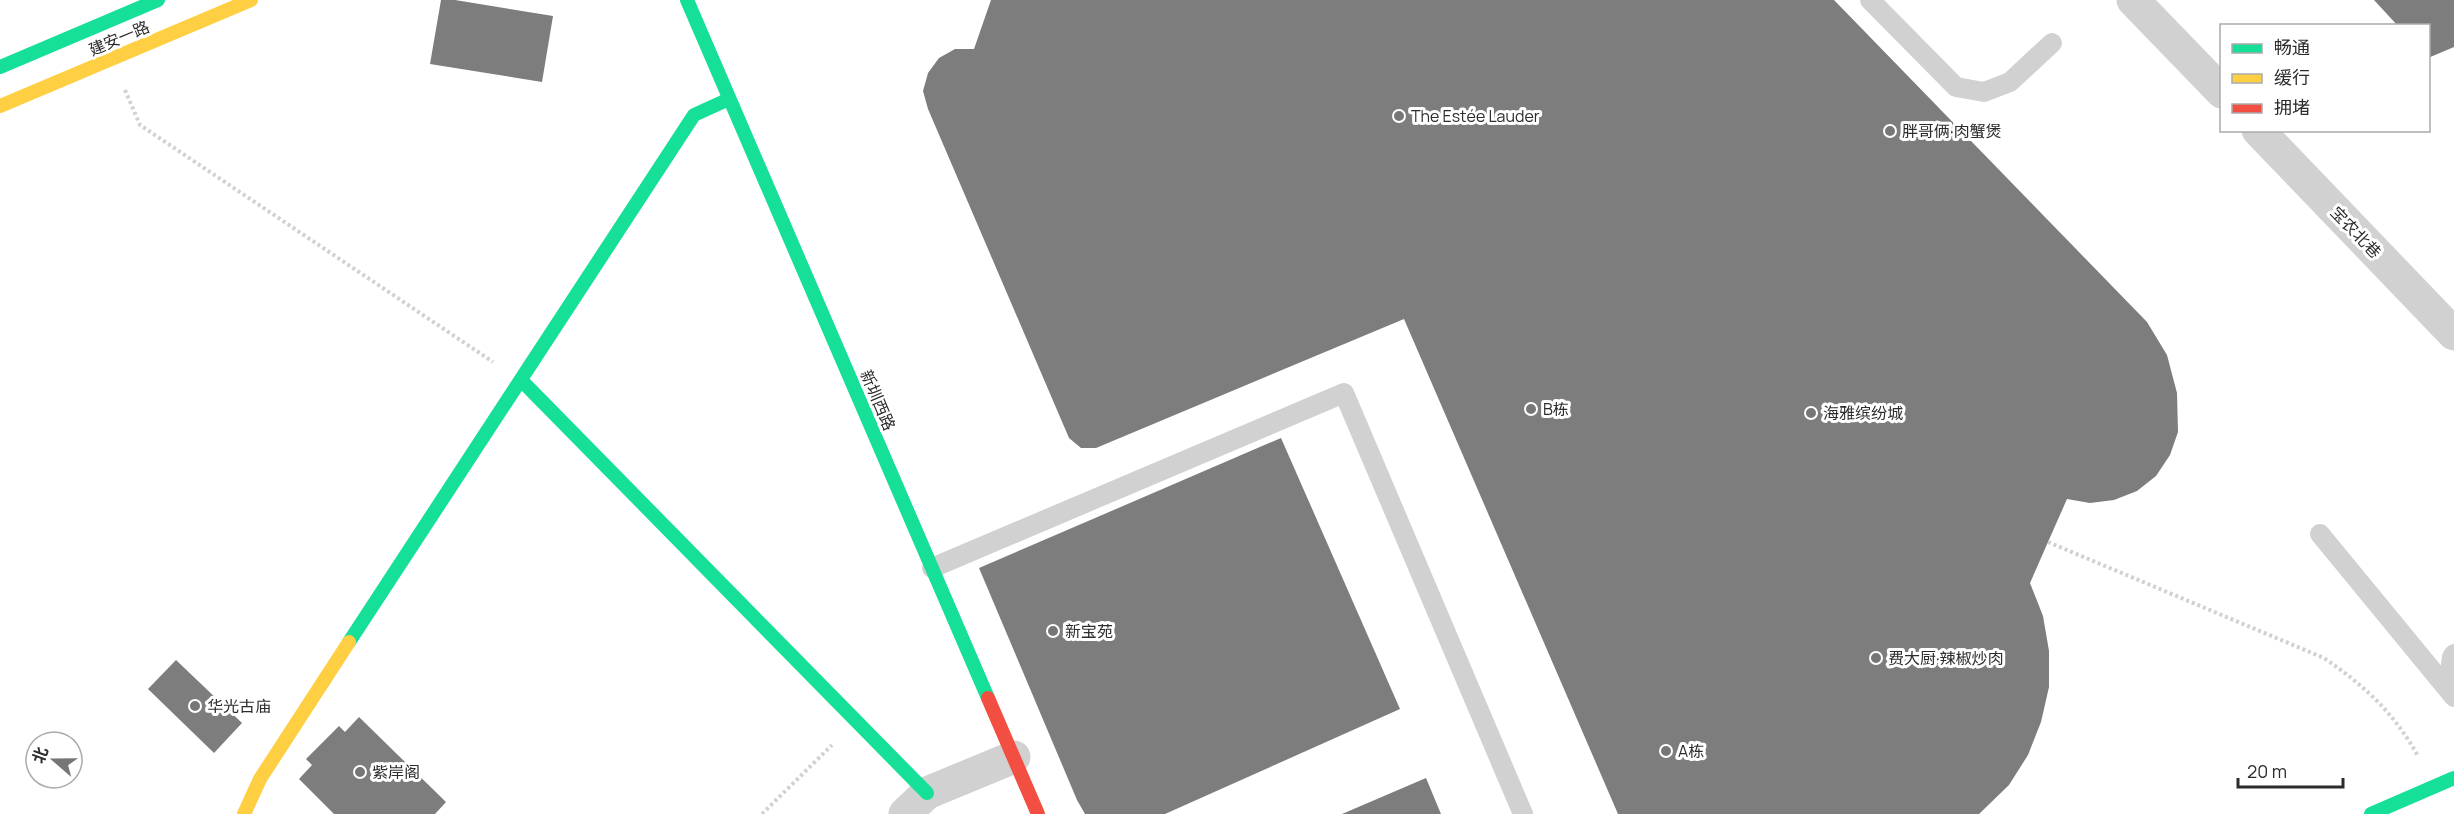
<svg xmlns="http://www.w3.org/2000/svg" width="2454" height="814" font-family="Manrope,'Noto Sans SC',sans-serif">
<rect width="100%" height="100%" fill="#fff"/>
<!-- building -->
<g fill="#7d7d7d">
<polygon points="441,0 455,0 553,16 542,82 430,64"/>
<polygon points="991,0 1834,0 2147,322 2167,355 2177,393 2178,432 2170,455 2156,476 2137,491 2114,500 2090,503 2067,499 2048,542 2030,583 2043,616 2049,651 2049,687 2041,722 2028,755 2009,785 1979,814 1618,814 1404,319 1096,448 1081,448 1069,438 928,109 923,91 928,73 939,58 955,49 974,49"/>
<polygon points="2374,0 2454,0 2454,47 2428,58 2428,26 2398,26"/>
<polygon points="1281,438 1400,709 1165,814 1085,814 1077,800 979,568"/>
<polygon points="176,660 242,723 214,753 148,689"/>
<polygon points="359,717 446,802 435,814 334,814 299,779 312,765 306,759 339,726 345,732"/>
<polygon points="1426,778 1441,814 1342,814"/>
</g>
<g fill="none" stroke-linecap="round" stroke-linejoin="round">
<!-- path -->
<g stroke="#d1d1d1" stroke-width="4" stroke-dasharray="3 3" stroke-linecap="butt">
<polyline points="125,90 140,125 493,362"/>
<path d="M2048,542L2324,658C2365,686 2394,713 2418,756"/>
<polyline points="762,814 832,745"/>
</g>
<!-- lane -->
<g stroke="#d1d1d1" stroke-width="20">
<polyline points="1870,0 1956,87 1984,92 2010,82 2052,43"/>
<polyline points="2320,534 2454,697"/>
<polyline points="932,568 1344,393 1523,814"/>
<polyline points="2448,689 2452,657 2454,654"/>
</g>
<!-- street -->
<g stroke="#d1d1d1" stroke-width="33">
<polyline points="2133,0 2222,92"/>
<polyline points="2258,130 2454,334"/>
<polyline points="905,814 927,793 1014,757"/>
</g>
<!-- fast -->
<g stroke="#16e098" stroke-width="14">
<polyline points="687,0 988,698"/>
<polyline points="0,67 158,0"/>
<polyline points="522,381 927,793"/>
<polyline points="349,642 694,115 729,99"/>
<polyline points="2371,814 2454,778"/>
</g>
<!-- slow -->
<g stroke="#ffcf43" stroke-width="14">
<polyline points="0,106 251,0"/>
<polyline points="244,814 260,779 349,642"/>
</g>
<!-- jam -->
<polyline stroke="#f24e42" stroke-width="14" points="988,698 1038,814"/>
</g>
<!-- markers -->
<g fill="#767676" stroke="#fff" stroke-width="2">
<circle cx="1399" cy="116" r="6"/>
<circle cx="1890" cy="131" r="6"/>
<circle cx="1531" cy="409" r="6"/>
<circle cx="1811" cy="413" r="6"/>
<circle cx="1053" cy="631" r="6"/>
<circle cx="1876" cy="658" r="6"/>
<circle cx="195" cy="706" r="6"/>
<circle cx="1666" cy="751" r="6"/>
<circle cx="360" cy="772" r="6"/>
</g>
<g text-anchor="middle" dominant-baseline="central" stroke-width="6" stroke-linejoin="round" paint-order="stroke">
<!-- street labels -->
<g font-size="16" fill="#2c2c2c" stroke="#fff">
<text transform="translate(119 38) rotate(-23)">建安一路</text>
<text transform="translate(2356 232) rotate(46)">宝农北巷</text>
<text transform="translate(878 400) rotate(67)">新圳西路</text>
</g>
<!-- poi labels -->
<g font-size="16" fill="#2c2c2c" stroke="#fff" text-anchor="start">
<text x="1411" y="116">The Estée Lauder</text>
<text x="1902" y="131">胖哥俩·肉蟹煲</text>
<text x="1543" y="409">B栋</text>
<text x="1823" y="413">海雅缤纷城</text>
<text x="1065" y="631">新宝苑</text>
<text x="1888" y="658">费大厨·辣椒炒肉</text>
<text x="207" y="706">华光古庙</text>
<text x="1678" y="751">A栋</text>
<text x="372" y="772">紫岸阁</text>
</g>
</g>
<!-- legend -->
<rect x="2220" y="24" width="210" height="108" fill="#ffffff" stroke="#ababab" stroke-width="1.5"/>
<rect x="2232" y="44" width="30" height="9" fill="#16e098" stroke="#ababab" stroke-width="1.5"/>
<text x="2274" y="54" font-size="18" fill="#2c2c2c">畅通</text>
<rect x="2232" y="74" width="30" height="9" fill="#ffcf43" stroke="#ababab" stroke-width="1.5"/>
<text x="2274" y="84" font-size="18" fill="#2c2c2c">缓行</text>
<rect x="2232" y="104" width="30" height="9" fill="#f24e42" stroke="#ababab" stroke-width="1.5"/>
<text x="2274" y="114" font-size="18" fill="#2c2c2c">拥堵</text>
<!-- north arrow -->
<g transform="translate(54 760) rotate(290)"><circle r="28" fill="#ffffff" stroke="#ababab" stroke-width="1.5"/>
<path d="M0-4.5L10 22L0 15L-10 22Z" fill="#767676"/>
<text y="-9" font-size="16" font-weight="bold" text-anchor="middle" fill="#2c2c2c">北</text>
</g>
<!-- scale -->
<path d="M2238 778v9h105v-9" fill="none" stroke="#2c2c2c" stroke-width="3"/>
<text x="2247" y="778" font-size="18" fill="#2c2c2c" stroke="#ffffff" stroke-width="4.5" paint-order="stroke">20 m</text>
</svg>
